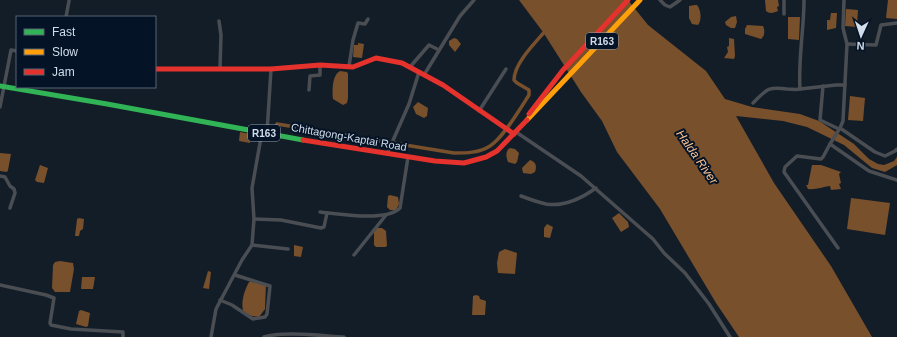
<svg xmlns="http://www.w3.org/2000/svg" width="897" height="337" font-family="Helvetica,sans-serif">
<rect width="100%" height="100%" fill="#131d28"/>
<!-- water -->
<g fill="#78502b">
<polygon points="519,0 628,0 648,25 706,71 725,99 752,107 800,114 819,121 854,144 869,159 878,164 884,165 894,161 897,157 897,165 885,172 872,168 844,145 807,127 783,121 736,116 774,183 831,266 872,337 739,337 716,303 660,209 617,152 602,121 581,92 543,32"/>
<path d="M765,0H778L779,6L777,7L778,11C774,13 769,14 766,11Z"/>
<polygon points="888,0 897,0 897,19 886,18"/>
<path d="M695,5H697C701,10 702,20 698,25L692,24L689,18V6Z"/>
<polygon points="846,9 858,10 857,27 845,26"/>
<polygon points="831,13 837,13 836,28 827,30 827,20 830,20"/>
<polygon points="736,16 737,22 735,28 731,28 726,25 725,22 731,17"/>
<polygon points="788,17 800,17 799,40 788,39"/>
<path d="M747,25L763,26C765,30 765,36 761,39L745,34V29Z"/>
<polygon points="454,38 457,39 461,44 455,52 449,45 449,41"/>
<polygon points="729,38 734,39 735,56 734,59 724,58 728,52 727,47 729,46"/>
<polygon points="358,43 364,44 362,58 353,57 354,45 358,45"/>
<path d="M340,71L347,72L348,74V98L347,103L343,105L333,99C332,91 332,75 340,71Z"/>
<polygon points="850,96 865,98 863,121 848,120"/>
<polygon points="418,102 428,108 427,116 424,118 416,114 413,107"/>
<polygon points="240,132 251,134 250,143 239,141"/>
<path d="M510,148L515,149L519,153L517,162L515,164L508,162C506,157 505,151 510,148Z"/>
<polygon points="0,153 11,154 8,170 7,172 0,171"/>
<path d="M530,160C536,162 537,166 535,172L531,174L523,173L522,168Z"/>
<polygon points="40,165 48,168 44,183 37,182 35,180"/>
<path d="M812,165H821L841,172L839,174L841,183L839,184L841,189L831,190L830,186C822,187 816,190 808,189L806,185H808Z"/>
<polygon points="390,195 398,197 399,204 396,210 390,210 387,207 388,196"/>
<polygon points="851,198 890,203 885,235 847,229"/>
<polygon points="619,213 628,222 629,227 621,232 612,218"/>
<polygon points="79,218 84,219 83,229 80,231 79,236 75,236 77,219"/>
<polygon points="547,224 553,227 550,238 544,237 544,228"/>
<polygon points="377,228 382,228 386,231 387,246 385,247 376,247 374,245 374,232"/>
<polygon points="294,245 303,247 301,257 294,256"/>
<polygon points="505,249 517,253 515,274 498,273 497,263 499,252"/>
<polygon points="60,261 73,263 74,269 70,292 55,292 52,288 53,265 55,262"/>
<polygon points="208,271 211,272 209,289 203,288"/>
<polygon points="82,277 95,277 93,289 81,289"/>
<path d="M249,282H252L266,284L265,309L259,317L252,316L244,313C240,304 244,291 249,282Z"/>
<polygon points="476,295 479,296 480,299 486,301 485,315 472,315 473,296"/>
<polygon points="81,310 90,313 88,326 86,327 76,324 79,311"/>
</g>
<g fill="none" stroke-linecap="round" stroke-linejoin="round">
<!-- canal -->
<path stroke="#78502b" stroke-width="3.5" d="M277,124L454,153C466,153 479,153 490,146C503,138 520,109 529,95V90L517,83L514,80C514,63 536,42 547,29"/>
<!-- street -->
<g stroke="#4a4e53" stroke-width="3.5">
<polyline points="660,0 665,5 670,7 680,0"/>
<polyline points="784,0 784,14"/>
<path d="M804,0C804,30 798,59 800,89L836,85H845"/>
<polyline points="844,0 843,28 847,44 843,121 840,128 875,152 885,156 895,151 897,149"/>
<polyline points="66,17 69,1"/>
<polyline points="219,21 221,35 220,68"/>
<polyline points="847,44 876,45 881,25 897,23"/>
<polyline points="349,66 353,40 358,23 365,24 368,19"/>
<polyline points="410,67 429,45 439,50"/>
<polyline points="424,75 460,16 474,0"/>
<polyline points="823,86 820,120 839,129"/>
<polyline points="309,90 310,76 320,75 320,65"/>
<path d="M753,103C766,90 768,86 787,89C792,89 796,90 800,89"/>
<polyline points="0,107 11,50 17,51"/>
<polyline points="479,111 506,69"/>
<polyline points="840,128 830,144 869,171 897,180"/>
<polyline points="516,132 581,176 653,239 664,253 685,273 709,304 730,337"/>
<polyline points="267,133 271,69"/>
<polyline points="830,144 823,157 821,159 797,156 785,167 784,172 838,248"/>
<polyline points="387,154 409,104 419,72"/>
<polyline points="0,176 5,177 10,186 14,189 15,193 10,208"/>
<path d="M521,196C529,199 537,202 546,204C564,207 582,198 596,188"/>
<path d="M320,212C339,214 386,222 400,208L408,157"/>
<polyline points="254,219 281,220 321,228 324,227 327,213"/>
<polyline points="252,245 288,249"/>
<polyline points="354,255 386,215"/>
<polyline points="0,285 46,295 54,298 50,323 51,325 71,329 123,332 123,337"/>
<polyline points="220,300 232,305 253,319 265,317 267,314 270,286 235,275"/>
<polyline points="211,337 216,309 242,260 252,245 254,219 252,188 262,132"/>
<path d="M264,337C283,331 323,336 344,337"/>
</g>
<!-- fast -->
<polyline stroke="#30b455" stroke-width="5" points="0,86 107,104 303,140"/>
<!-- slow -->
<polyline stroke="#ff9f0a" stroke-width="5" points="527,120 640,0"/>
<!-- jam -->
<g stroke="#e5322d" stroke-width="5">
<polyline points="155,69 271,69 320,65 353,67 376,58 402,63 443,85 514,134"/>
<polyline points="529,114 563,70 628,0"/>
<polyline points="303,140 435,161 464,163 486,157 497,151 527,120"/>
</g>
</g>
<g text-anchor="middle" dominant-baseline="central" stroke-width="4" stroke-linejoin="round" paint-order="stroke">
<!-- shield labels -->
<g fill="#041326" stroke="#94a0b0" stroke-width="1">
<rect x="586" y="33" width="32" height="16" rx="3"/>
<rect x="248" y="125" width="32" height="16" rx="3"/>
</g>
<g font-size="10" font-weight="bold" fill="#d2ddeb">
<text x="602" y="41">R163</text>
<text x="264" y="133">R163</text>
</g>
<!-- street labels -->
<g font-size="11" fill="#d2ddeb" stroke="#041326">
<text transform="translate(349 137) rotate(10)">Chittagong-Kaptai Road</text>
</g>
<!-- water labels -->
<g font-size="12" font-style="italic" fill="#fbc392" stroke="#041326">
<text transform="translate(697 157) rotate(55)">Halda River</text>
</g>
</g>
<!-- legend -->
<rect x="16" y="16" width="140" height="72" fill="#041326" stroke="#566475"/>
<rect x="24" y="29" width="20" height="6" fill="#30b455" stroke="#566475"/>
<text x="52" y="36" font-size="12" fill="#d2ddeb">Fast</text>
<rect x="24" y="49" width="20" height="6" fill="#ff9f0a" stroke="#566475"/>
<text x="52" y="56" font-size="12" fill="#d2ddeb">Slow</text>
<rect x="24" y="69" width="20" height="6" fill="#e5322d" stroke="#566475"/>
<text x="52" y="76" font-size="12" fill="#d2ddeb">Jam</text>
<!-- north arrow -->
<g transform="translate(861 36) rotate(183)" stroke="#041326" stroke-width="3" paint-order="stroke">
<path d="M0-3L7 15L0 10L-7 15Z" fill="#d2ddeb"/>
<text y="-6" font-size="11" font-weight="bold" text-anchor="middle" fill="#d2ddeb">N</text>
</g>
</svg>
